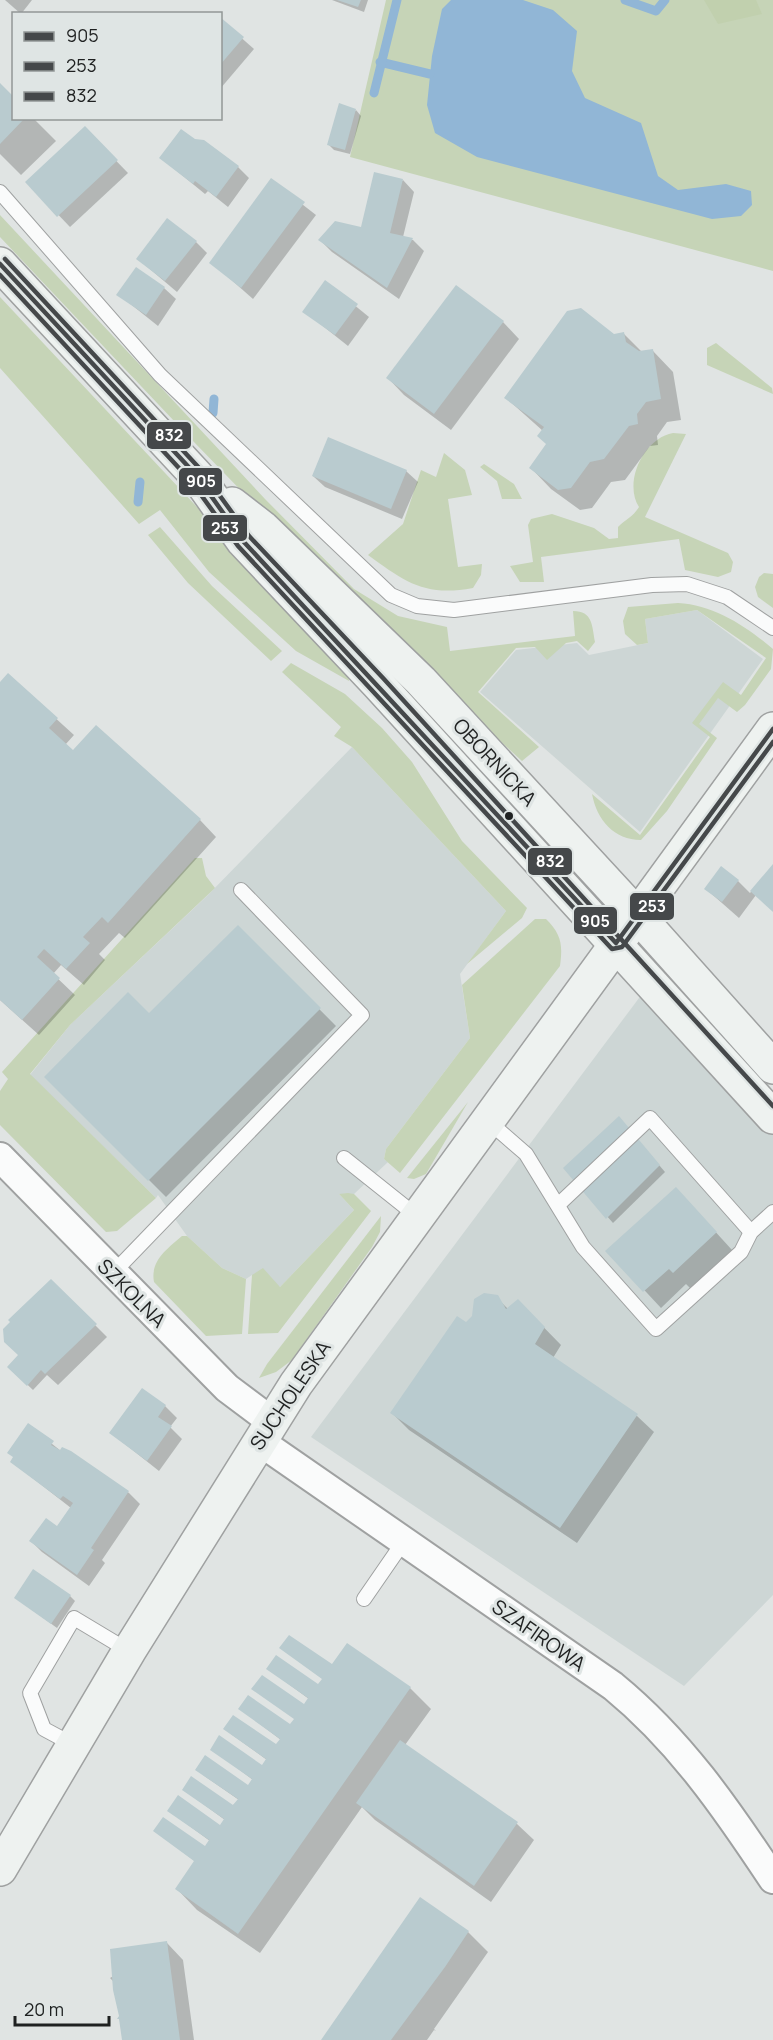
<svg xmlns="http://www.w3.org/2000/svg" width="773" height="2040" font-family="Manrope,sans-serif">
<rect width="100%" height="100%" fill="#e0e4e3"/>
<!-- built -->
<g fill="#cdd6d5">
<polygon points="697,610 763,659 640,832 480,692 516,650 577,643 589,655 648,643 645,619"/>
<polygon points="352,747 506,911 460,974 470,1038 386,1149 384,1159 388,1162 354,1194 339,1194 354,1210 280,1287 252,1275 246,1279 222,1268 187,1236 158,1195 156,1198 30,1075 70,1025 207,896"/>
<polygon points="645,990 773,1131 773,1595 684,1686 311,1437"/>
</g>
<!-- green -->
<g fill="#c6d4b7">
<polygon points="386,0 773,0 773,271 350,157"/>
<path d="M0,215L265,499L354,589L398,616L447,627L450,651L575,636L573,611C593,611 592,626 595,642L588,651L577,641L566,643L547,660L535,647L516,648L478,692L539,747L522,761L354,607L193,441L0,237Z"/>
<polygon points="0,297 347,667 349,681 296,651 209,572 160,510 139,524 0,368"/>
<polygon points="716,343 772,388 773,394 707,365 707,348"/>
<path d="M673,433L686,434L645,517L728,553L733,562L731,572L718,577L685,570L679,539L541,557L544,582H520L510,566L533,562L528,525L531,519L552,514L594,528L609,539L618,538V527C626,519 633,517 639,507C623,482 644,438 673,433Z"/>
<path d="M444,453L465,470L472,495L448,499L458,567L482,564L481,575L473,588C425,597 405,582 368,555L403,524L421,470L436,477Z"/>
<polygon points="484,464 514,484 522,499 502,499 497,481 480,467"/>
<polygon points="160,527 212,586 282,651 271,661 188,583 148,535"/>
<polygon points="764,573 773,574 773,608 758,597 755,587 759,577"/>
<path d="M678,603C714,605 746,626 773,649L771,669L745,705L737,712L718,698L699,724L717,738L667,811L641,840C614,840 597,820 592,794L640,835L710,737L692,723L723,682L741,695L766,658L697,610L645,619L648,643L637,645L625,634L623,621L628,607Z"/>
<polygon points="291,663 345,694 382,728 412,762 462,841 527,908 522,918 467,964 506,911 352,747 334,736 341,727 282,672"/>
<polygon points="195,858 202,858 206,876 215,888 70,1025 30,1074 156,1198 117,1231 106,1232 0,1125 0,1091 8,1079 2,1072"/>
<path d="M535,919H546C561,934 563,944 560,966L400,1173L384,1159L386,1149L470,1038L462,985Z"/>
<polygon points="468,1102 426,1174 414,1179 407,1178"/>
<polygon points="348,1193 354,1194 371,1211 278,1333 248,1334 252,1275 263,1268 280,1287 354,1210 339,1194"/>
<polygon points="381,1216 380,1232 372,1247 292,1360 276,1372 259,1378 267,1364"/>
<path d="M182,1236H187L222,1268L246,1279L242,1334L206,1336L154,1282C150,1261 167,1249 182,1236Z"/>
</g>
<!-- forest -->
<polygon fill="#c1d0ae" points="704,0 756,0 762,14 718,24"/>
<!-- water -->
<polygon fill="#91b6d6" points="451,0 523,0 553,10 577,31 572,71 585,98 641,123 658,176 678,190 726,184 751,191 752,205 741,216 712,219 477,157 435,133 427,105 432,56 442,9"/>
<!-- shadow -->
<g fill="#0003">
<polygon points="5,0 32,0 21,14"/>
<polygon points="332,0 368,0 364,12"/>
<polygon points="220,19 254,49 220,89"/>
<polygon points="0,85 14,118 33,118 56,141 21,175 0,154"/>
<polygon points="356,110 361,116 350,154 334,150 329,145"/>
<polygon points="96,140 128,173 70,227 27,182"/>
<polygon points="161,158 238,167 249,178 228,207 208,191 205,194"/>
<polygon points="271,180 316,215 253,299 211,262"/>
<polygon points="403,180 414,192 403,237 413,240 424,251 399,299 332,252 320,240 362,228"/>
<polygon points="196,242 207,253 177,292 138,259"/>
<polygon points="326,282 369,317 348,346 304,311"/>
<polygon points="164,288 176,299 158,326 118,294"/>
<polygon points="503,322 519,339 451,430 404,395 388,378"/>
<polygon points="624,334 642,352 653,351 673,372 681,420 667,422 657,436 658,445 650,446 625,480 611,482 592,508 580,510 551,489 531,468 548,445 543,431 506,398 614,335"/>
<polygon points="406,471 418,482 402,519 325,487 313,476"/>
<polygon points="8,675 74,735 65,745 73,752 200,820 216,837 125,938 119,933 99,954 105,960 84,985 61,965 53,974 75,995 39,1035 0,1000 0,684"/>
<polygon points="773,866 773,911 756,895 739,918 706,889 738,881 750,893"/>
<polygon points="238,927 336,1026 166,1197 46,1077 149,1016"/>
<polygon points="624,1124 665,1172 613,1223 565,1168"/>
<polygon points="692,1206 732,1250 690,1288 686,1284 661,1308 608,1251"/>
<polygon points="51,1281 107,1337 58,1385 47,1375 33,1390 9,1367 19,1356"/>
<polygon points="497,1298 508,1309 518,1301 561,1345 553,1358 637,1416 654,1432 577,1543 409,1430 392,1413 466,1324"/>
<polygon points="165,1406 177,1418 170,1427 182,1439 159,1471 111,1433"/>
<polygon points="28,1425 61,1451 70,1452 129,1493 140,1504 102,1560 105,1563 89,1586 42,1552 31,1541 57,1528 71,1508 12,1462"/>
<polygon points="70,1596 75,1601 57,1628 16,1598"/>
<polygon points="281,1648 332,1667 410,1688 431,1709 405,1745 517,1824 534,1840 491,1902 375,1820 362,1807 260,1953 197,1910 177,1889 196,1862 155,1831 205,1848 210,1841 169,1811 220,1827 225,1820 184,1790 232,1806 239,1800 203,1775 248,1787 253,1780 212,1749 262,1767 267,1760 231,1734 276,1746 281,1740 240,1709 290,1727 309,1699 268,1669 318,1686 323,1679"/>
<polygon points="467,1931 488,1952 434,2029 436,2031 434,2030 427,2040 323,2040"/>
<polygon points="167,1943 183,1960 194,2040 123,2040 116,1984 110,1978"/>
</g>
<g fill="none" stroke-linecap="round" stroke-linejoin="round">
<!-- stream -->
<g stroke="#91b6d6" stroke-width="9">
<polyline points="625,0 656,11 665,0"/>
<polyline points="380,62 430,74"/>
<polyline points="374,93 397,0"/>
<polyline points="213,413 214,399"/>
<polyline points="138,502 140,482"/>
</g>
</g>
<!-- building -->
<g fill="#b9cbcf">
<polygon points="337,0 361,0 358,7"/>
<polygon points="220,17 244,37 220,65"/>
<polygon points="0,83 14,97 14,118 25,118 0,144"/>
<polygon points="339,103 356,109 345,150 327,145"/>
<polygon points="85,126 118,160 57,217 25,182"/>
<polygon points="181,129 195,139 204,140 239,166 216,197 195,181 193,184 159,158"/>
<polygon points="374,172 403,179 390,233 413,238 387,288 318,240 335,221 361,227"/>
<polygon points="271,178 305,202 241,288 209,263"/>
<polygon points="167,218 197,241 165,281 136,259"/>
<polygon points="136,267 165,287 146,315 116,295"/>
<polygon points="325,280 358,304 335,335 302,312"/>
<polygon points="456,285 504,321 434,414 386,378"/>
<polygon points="581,308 614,334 624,332 626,342 639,351 653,349 661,399 646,402 637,414 638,424 629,426 604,459 590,462 571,488 558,490 529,468 546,444 537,436 544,427 504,398 567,311"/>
<polygon points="328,437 407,470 391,509 312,476"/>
<polygon points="8,673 58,718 49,728 73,750 96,725 201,819 108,923 102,917 83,937 90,943 66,969 44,949 37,957 60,978 22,1020 0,1000 0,682"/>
<polygon points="773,864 773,912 750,891"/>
<polygon points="721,866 739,880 722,902 704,889"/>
<polygon points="238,925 321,1008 148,1181 44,1077 128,992 149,1013"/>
<polygon points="619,1116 660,1165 606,1219 563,1168"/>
<polygon points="676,1187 717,1232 673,1273 669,1269 643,1292 605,1251"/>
<polygon points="51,1279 97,1324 45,1374 41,1370 27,1386 7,1367 18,1355 4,1342 3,1329 10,1322 8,1320"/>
<polygon points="484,1293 498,1295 506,1309 518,1299 545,1327 535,1344 638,1414 560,1528 390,1413 457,1316 466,1322 472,1316 474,1299"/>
<polygon points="142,1388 166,1405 158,1417 172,1426 147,1461 109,1433"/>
<polygon points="28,1423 54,1441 51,1445 60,1450 62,1447 71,1451 129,1491 91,1548 94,1550 77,1575 29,1541 46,1518 57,1526 73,1503 63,1496 60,1499 10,1462 13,1457 7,1453"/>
<polygon points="33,1569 71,1595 51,1624 14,1598"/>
<polygon points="289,1635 332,1664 347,1643 411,1687 238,1934 175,1889 194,1861 153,1831 163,1817 205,1846 209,1840 167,1811 178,1795 220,1825 224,1819 182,1790 191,1776 233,1805 238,1799 195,1770 205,1755 248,1785 252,1779 210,1750 219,1735 262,1765 266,1759 223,1729 233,1715 276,1744 280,1739 238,1709 248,1695 290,1724 294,1719 251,1689 262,1675 304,1704 308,1698 266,1669 276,1655 318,1684 322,1679 279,1648"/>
<polygon points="400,1740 518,1822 474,1886 356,1803"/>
<polygon points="420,1897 469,1931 445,1967 391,2040 321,2040"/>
<polygon points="167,1941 180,2040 122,2040 119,2019 117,2019 119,2016 113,1990 110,1949"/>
</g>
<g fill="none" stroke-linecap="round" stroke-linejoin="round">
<defs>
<g id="lane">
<polyline points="0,192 160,375 391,595 417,606 454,610 652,585 687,584 727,597 773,628"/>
<polyline points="488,1121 526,1154 583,1247 656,1329 741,1252 751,1232 773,1212"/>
<polyline points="344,1158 418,1217"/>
<polyline points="558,1205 650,1118 751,1232"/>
<polyline points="112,1274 362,1015 241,890"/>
<polyline points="364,1599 404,1541"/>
<polyline points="72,1744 44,1729 30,1693 74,1618 129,1651"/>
</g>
<g id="street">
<polyline points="0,1157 227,1388 271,1421"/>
<path d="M259,1441L613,1686C680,1741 726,1808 773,1879"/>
</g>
<g id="secondary">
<polyline points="0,264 197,476 243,541 377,683 773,1117"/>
<polyline points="232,504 263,528 421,681 637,915 773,1067"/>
<polyline points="0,1869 129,1651 296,1384 773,729"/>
</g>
</defs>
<!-- lane casing -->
<use href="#lane" stroke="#9fa1a1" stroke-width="16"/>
<!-- street casing -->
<use href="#street" stroke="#9fa1a1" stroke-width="32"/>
<!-- secondary casing -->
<use href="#secondary" stroke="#9fa1a1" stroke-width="36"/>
<!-- lane -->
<use href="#lane" stroke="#fafbfb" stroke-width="14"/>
<!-- street -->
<use href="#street" stroke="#fafbfb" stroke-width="28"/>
<!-- secondary -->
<use href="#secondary" stroke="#eef2f0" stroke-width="33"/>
<defs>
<polyline id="bus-1" points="0,264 197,476 243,541 616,943 773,729"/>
<polyline id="bus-2" points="0,275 191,481 238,546 612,949 622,947 773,742"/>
<polyline id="bus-3" points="5,259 202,471 249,536 383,678 773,1106"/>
</defs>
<!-- bus-1 casing -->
<use href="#bus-1" stroke="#dfe5e4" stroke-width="9"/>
<!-- bus-2 casing -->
<use href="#bus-2" stroke="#dfe5e4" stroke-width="9"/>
<!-- bus-3 casing -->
<use href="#bus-3" stroke="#dfe5e4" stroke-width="9"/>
<!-- bus-1 -->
<use href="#bus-1" stroke="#45484a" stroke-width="4.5"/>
<!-- bus-2 -->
<use href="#bus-2" stroke="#45484a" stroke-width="4.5"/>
<!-- bus-3 -->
<use href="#bus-3" stroke="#45484a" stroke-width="4.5"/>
</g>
<!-- markers -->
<circle fill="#1f2121" stroke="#dfe5e4" stroke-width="2" cx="509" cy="816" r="5"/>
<g text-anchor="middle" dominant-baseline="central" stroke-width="6" stroke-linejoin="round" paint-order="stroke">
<!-- street labels -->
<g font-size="20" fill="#1f2121" stroke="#dfe5e4">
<text transform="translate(495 762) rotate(47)">OBORNICKA</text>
<text transform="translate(132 1293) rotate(45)">SZKOLNA</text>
<text transform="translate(290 1395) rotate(-56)">SUCHOLESKA</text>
<text transform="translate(539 1635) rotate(35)">SZAFIROWA</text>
</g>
</g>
<g stroke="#dfe5e4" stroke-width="2">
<rect x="146" y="421" width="46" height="29" rx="6" fill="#45484a"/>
<rect x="178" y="467" width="45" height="29" rx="6" fill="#45484a"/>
<rect x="202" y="514" width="46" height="28" rx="6" fill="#45484a"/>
<rect x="527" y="847" width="46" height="29" rx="6" fill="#45484a"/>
<rect x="629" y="892" width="46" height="29" rx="6" fill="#45484a"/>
<rect x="573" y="906" width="45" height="29" rx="6" fill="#45484a"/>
</g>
<g font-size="16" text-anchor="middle" font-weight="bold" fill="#fff">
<text x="169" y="441">832</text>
<text x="201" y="487">905</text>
<text x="225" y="534">253</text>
<text x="550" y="867">832</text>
<text x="652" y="912">253</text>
<text x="595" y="927">905</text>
</g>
<!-- legend -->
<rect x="12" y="12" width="210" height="108" fill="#dfe5e4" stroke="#929796" stroke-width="1.5"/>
<rect x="24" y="32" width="30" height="9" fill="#45484a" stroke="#929796" stroke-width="1.5"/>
<text x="66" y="42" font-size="18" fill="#1f2121">905</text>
<rect x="24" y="62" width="30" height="9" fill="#45484a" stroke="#929796" stroke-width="1.5"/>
<text x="66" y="72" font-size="18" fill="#1f2121">253</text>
<rect x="24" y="92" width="30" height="9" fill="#45484a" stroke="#929796" stroke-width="1.5"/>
<text x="66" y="102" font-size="18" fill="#1f2121">832</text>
<!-- scale -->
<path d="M15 2016v9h94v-9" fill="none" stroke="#1f2121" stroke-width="3"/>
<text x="24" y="2016" font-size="18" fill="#1f2121" stroke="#dfe5e4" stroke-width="4.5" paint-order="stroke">20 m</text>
</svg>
